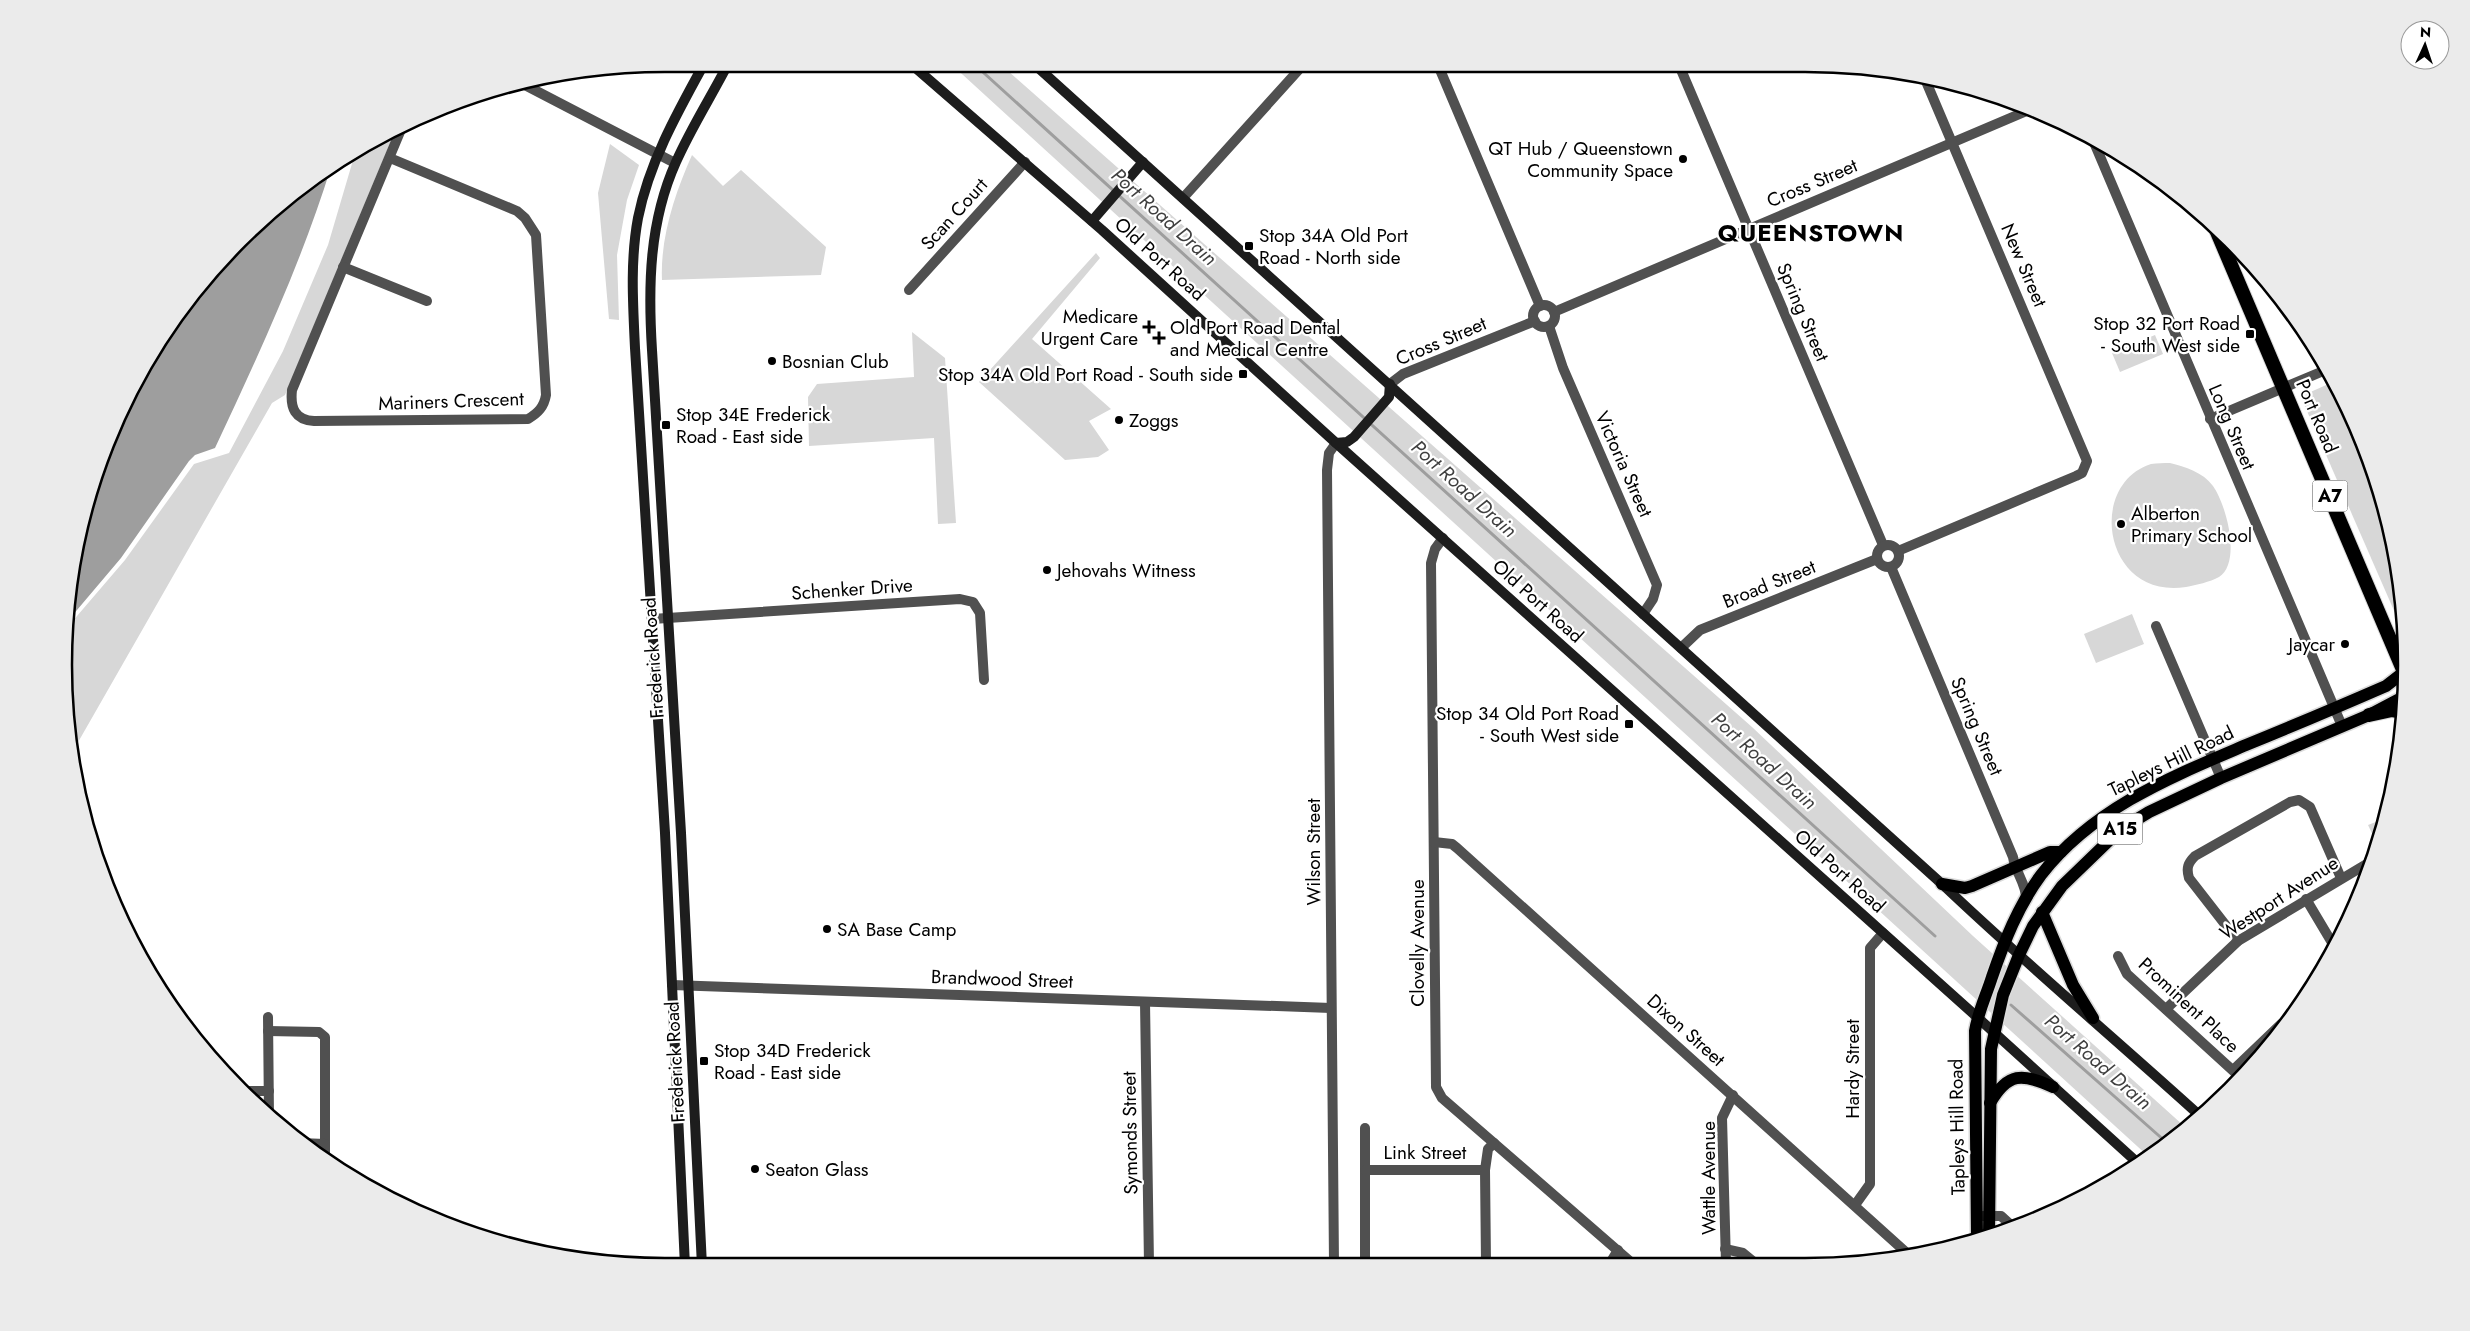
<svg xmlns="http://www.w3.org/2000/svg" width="2470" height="1331" font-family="Jost,sans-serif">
<rect width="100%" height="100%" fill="#fff"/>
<!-- green -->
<g fill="#d7d7d7">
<polygon points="951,64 1000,64 1752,727 1973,936 2184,1126 2149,1157"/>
<polygon points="395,131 285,395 272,403 77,744 72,746 65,705 65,630 125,560 194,464 229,453 283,351 328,245 356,150"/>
<polygon points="610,144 639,165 627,200 617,255 619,320 609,319 598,193"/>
<path d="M692,155L723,186L741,170L826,247L821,275L662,280C660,238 675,193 692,155Z"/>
<polygon points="1096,253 1100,258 1032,339 1111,409 1089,421 1109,450 1098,457 1065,460 979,382"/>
<polygon points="912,332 945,358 956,523 938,524 934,438 809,446 808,397 817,384 914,377"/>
<polygon points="2155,335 2163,354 2120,372 2112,353"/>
<polygon points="2333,382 2374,472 2401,587 2402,629 2303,402 2306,394"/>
<path d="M2170,463C2185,467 2203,472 2213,486C2226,504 2242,562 2219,577C2210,582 2196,585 2186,587C2104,600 2086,485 2151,464C2157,463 2164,463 2170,463Z"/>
<polygon points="2132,614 2144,644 2096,663 2084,634"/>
<polygon points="2386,818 2386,822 2377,844 2368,825"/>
</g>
<!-- water -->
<path fill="#9e9e9e" d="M331,167C301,264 258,356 215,448L195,455L189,461L121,558L66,623L84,510L110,435L165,331L213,269L299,188Z"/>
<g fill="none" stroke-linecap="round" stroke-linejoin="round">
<!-- stream -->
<g stroke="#9e9e9e" stroke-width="3">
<polyline points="974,64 1935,936"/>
<polyline points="2011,1005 2166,1142"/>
</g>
<defs>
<g id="primary">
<polyline points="1942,884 1965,888 1972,886 2050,852 2061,852"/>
<polyline points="2042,912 2073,985 2093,1018"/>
<path d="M1990,1103C2008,1072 2022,1073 2053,1087"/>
<polyline points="1989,1234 1991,1049 2003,995 2019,955 2033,926 2062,886 2121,829 2149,812 2221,778 2369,715 2405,696"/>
<path d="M1977,1237L1975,1031C1978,1012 1986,996 1992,977C2004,942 2018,906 2041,875C2093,808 2171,777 2246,745C2293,726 2340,706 2386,686L2404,672"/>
</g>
<g id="trunk">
<polyline points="2217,232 2404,672"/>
<polyline points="2369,715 2392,710 2404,712"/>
</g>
</defs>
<!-- primary casing -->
<use href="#primary" stroke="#dbdbdb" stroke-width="15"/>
<!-- trunk casing -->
<use href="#trunk" stroke="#dbdbdb" stroke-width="16"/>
<!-- minor -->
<g stroke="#505050" stroke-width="10">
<polyline points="1438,65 1540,306"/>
<polyline points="1679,65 1883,545"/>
<polyline points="521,83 675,163"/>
<polyline points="2093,140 2342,726"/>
<path d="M390,158L517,211L525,218L536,235L546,395C544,407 538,413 528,419L314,421C295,420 290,408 292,390L402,127"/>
<polyline points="1183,198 1304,64"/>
<polyline points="343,267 427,301"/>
<polyline points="909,290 1025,162"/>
<circle cx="1544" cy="316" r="11"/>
<polyline points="1554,312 2029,110"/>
<polyline points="1549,326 1563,368 1657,585 1653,599 1643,614"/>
<polyline points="1390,384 1403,374 1535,321"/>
<polyline points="2210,419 2328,369"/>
<polyline points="1443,538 1435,549 1431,563 1436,1087 1442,1098 1632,1263"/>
<circle cx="1888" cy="556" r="11"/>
<polyline points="1898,551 2076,476 2082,473 2087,461 1925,79"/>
<path d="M1891,567L2013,857C2015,872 2026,883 2026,898"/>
<polyline points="652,619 960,599 973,602 980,613 984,680"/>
<polyline points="2156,626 2221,778"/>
<polyline points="1681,648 1700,630 1877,559"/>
<polyline points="1434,842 1452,844 1457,848 1909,1255"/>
<polyline points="2306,899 2334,946"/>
<path d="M2238,941L2189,878C2186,868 2188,863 2195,856L2290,802L2299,800L2310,807L2341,878"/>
<polyline points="2118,956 2127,974 2240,1077"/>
<polyline points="672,985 1331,1008"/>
<polyline points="1145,1002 1149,1264"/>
<polyline points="2166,1009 2238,941 2370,862"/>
<polyline points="268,1017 269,1116"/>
<polyline points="268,1031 319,1032 325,1037 325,1159"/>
<polyline points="2233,1070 2281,1024"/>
<polyline points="240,1091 269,1091"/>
<polyline points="1365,1128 1365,1264"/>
<polyline points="300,1143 325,1144"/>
<polyline points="1365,1170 1485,1170"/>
<polyline points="1855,1205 1870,1184 1870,948 1883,933"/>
<polyline points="1983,1216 2001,1216 2013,1227"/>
<polyline points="1725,1249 1743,1253 1754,1262"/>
<polyline points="1486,1263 1485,1170 1488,1149 1494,1143"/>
<polyline points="1610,1263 1618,1250"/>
<polyline points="1726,1263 1722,1118 1733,1095"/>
<polyline points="1334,1264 1327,470 1329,453 1336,443"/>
</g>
<!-- secondary -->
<g stroke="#1d1d1d" stroke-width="10">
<polyline points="911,64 1102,230 1336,443 1977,1017 2140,1165"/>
<path d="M1034,64L1942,884C2025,963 2113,1037 2198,1114"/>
<polyline points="1092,221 1143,162"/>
<polyline points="1336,443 1347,442 1354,437 1389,397 1390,384"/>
<path d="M685,1266L665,833L635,348C633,305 630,261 638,218C649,163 677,113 704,64"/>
<path d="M702,1266L681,833L652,350C648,286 649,222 676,162C691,128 711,97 728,64"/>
</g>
<!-- primary -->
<use href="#primary" stroke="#000" stroke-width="12"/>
<!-- trunk -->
<use href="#trunk" stroke="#000" stroke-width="14"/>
</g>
<!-- markers -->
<g fill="#000" stroke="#fff" stroke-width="2">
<circle cx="1683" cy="159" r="5"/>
<rect x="1244" y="241" width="10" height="10" rx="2.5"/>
<path d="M1146.5 319.5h5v5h5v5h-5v5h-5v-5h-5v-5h5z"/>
<rect x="2245" y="329" width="10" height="10" rx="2.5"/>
<path d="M1156.5 330.5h5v5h5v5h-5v5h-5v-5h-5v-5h5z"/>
<circle cx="772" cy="361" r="5"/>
<rect x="1238" y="369" width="10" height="10" rx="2.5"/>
<circle cx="1119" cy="420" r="5"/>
<rect x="661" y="420" width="10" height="10" rx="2.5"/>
<circle cx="2121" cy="524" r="5"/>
<circle cx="1047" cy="570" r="5"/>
<circle cx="2345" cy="644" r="5"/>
<rect x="1624" y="719" width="10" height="10" rx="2.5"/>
<circle cx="827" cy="929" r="5"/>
<rect x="699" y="1056" width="10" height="10" rx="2.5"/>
<circle cx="755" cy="1169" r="5"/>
</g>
<g text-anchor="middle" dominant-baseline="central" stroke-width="4.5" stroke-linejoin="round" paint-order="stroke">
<!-- shield labels -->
<g fill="#fff" stroke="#4c4c4c" stroke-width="1">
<rect x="2312.5" y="480.5" width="35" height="31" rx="4"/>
<rect x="2097.5" y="813.5" width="45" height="31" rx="4"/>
</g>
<g font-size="18" font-weight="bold" fill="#000">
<text x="2330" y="496">A7</text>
<text x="2120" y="829">A15</text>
</g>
<!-- poi labels -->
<g font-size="19" fill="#000" stroke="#fff" text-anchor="start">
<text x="1673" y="148" text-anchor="end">QT Hub / Queenstown<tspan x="1673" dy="22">Community Space</tspan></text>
<text x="1259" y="235">Stop 34A Old Port<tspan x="1259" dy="22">Road - North side</tspan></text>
<text x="1138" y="316" text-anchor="end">Medicare<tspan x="1138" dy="22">Urgent Care</tspan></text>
<text x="2240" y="323" text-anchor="end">Stop 32 Port Road<tspan x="2240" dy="22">- South West side</tspan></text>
<text x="1170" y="327">Old Port Road Dental<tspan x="1170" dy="22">and Medical Centre</tspan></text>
<text x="782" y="361">Bosnian Club</text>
<text x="1233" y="374" text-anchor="end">Stop 34A Old Port Road - South side</text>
<text x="676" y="414">Stop 34E Frederick<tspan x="676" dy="22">Road - East side</tspan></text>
<text x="1129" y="420">Zoggs</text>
<text x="2131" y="513">Alberton<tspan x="2131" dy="22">Primary School</tspan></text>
<text x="1057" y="570">Jehovahs Witness</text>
<text x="2335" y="644" text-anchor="end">Jaycar</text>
<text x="1619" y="713" text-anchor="end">Stop 34 Old Port Road<tspan x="1619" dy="22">- South West side</tspan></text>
<text x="837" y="929">SA Base Camp</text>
<text x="714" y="1050">Stop 34D Frederick<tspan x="714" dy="22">Road - East side</tspan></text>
<text x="765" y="1169">Seaton Glass</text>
</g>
<!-- street labels -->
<g font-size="19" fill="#000" stroke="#fff">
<text transform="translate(1812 183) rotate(-23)">Cross Street</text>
<text transform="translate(954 214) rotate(-48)">Scan Court</text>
<text transform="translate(1160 259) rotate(42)">Old Port Road</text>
<text transform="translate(2024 265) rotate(67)">New Street</text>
<text transform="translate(1803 312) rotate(67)">Spring Street</text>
<text transform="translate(1441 341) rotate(-23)">Cross Street</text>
<text transform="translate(451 401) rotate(-2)">Mariners Crescent</text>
<text transform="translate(2317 416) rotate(67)">Port Road</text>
<text transform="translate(2232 427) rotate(67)">Long Street</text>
<text transform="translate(1624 464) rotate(66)">Victoria Street</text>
<text transform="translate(1769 584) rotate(-22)">Broad Street</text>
<text transform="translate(852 589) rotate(-4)">Schenker Drive</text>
<text transform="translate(1538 601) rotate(42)">Old Port Road</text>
<text transform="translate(653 658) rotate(-94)">Frederick Road</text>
<text transform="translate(1977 726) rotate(67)">Spring Street</text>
<text transform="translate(2171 761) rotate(-26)">Tapleys Hill Road</text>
<text transform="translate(1313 852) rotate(-90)">Wilson Street</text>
<text transform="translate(1840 871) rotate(42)">Old Port Road</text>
<text transform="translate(2279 898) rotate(-33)">Westport Avenue</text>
<text transform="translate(1417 943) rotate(-90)">Clovelly Avenue</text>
<text transform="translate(1002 979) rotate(2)">Brandwood Street</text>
<text transform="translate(2189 1005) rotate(43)">Prominent Place</text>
<text transform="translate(1686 1030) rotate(42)">Dixon Street</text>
<text transform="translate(675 1062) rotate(-93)">Frederick Road</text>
<text transform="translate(1852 1069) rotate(-90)">Hardy Street</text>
<text transform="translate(1957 1127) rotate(-91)">Tapleys Hill Road</text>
<text transform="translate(1130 1133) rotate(-91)">Symonds Street</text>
<text x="1425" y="1152">Link Street</text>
<text transform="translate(1708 1178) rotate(-90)">Wattle Avenue</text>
</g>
<!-- water labels -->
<g font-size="20" font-style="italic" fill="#3f3f3f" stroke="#fff">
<text transform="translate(1164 217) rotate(42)">Port Road Drain</text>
<text transform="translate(1464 489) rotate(42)">Port Road Drain</text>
<text transform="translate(1764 761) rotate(42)">Port Road Drain</text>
<text transform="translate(2098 1062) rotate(41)">Port Road Drain</text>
</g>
<!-- district labels -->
<g font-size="24" font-weight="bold" letter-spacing="1" fill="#000" stroke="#fff">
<text x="1811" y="232">QUEENSTOWN</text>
</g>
</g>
<!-- crop -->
<path d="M0 0H2470V1331H0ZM665 72H1805A593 593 0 0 1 2398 665V665A593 593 0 0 1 1805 1258H665A593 593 0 0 1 72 665V665A593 593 0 0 1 665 72Z" fill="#ebebeb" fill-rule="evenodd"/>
<path fill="none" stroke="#000" stroke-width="2.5" d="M665 72H1805A593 593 0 0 1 2398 665V665A593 593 0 0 1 1805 1258H665A593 593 0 0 1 72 665V665A593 593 0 0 1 665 72Z"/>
<!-- north arrow -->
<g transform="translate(2425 45) rotate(3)"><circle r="24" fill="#ffffff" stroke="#999999"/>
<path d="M0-4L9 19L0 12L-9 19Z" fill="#000000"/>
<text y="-8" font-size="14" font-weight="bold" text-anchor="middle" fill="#000000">N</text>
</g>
</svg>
